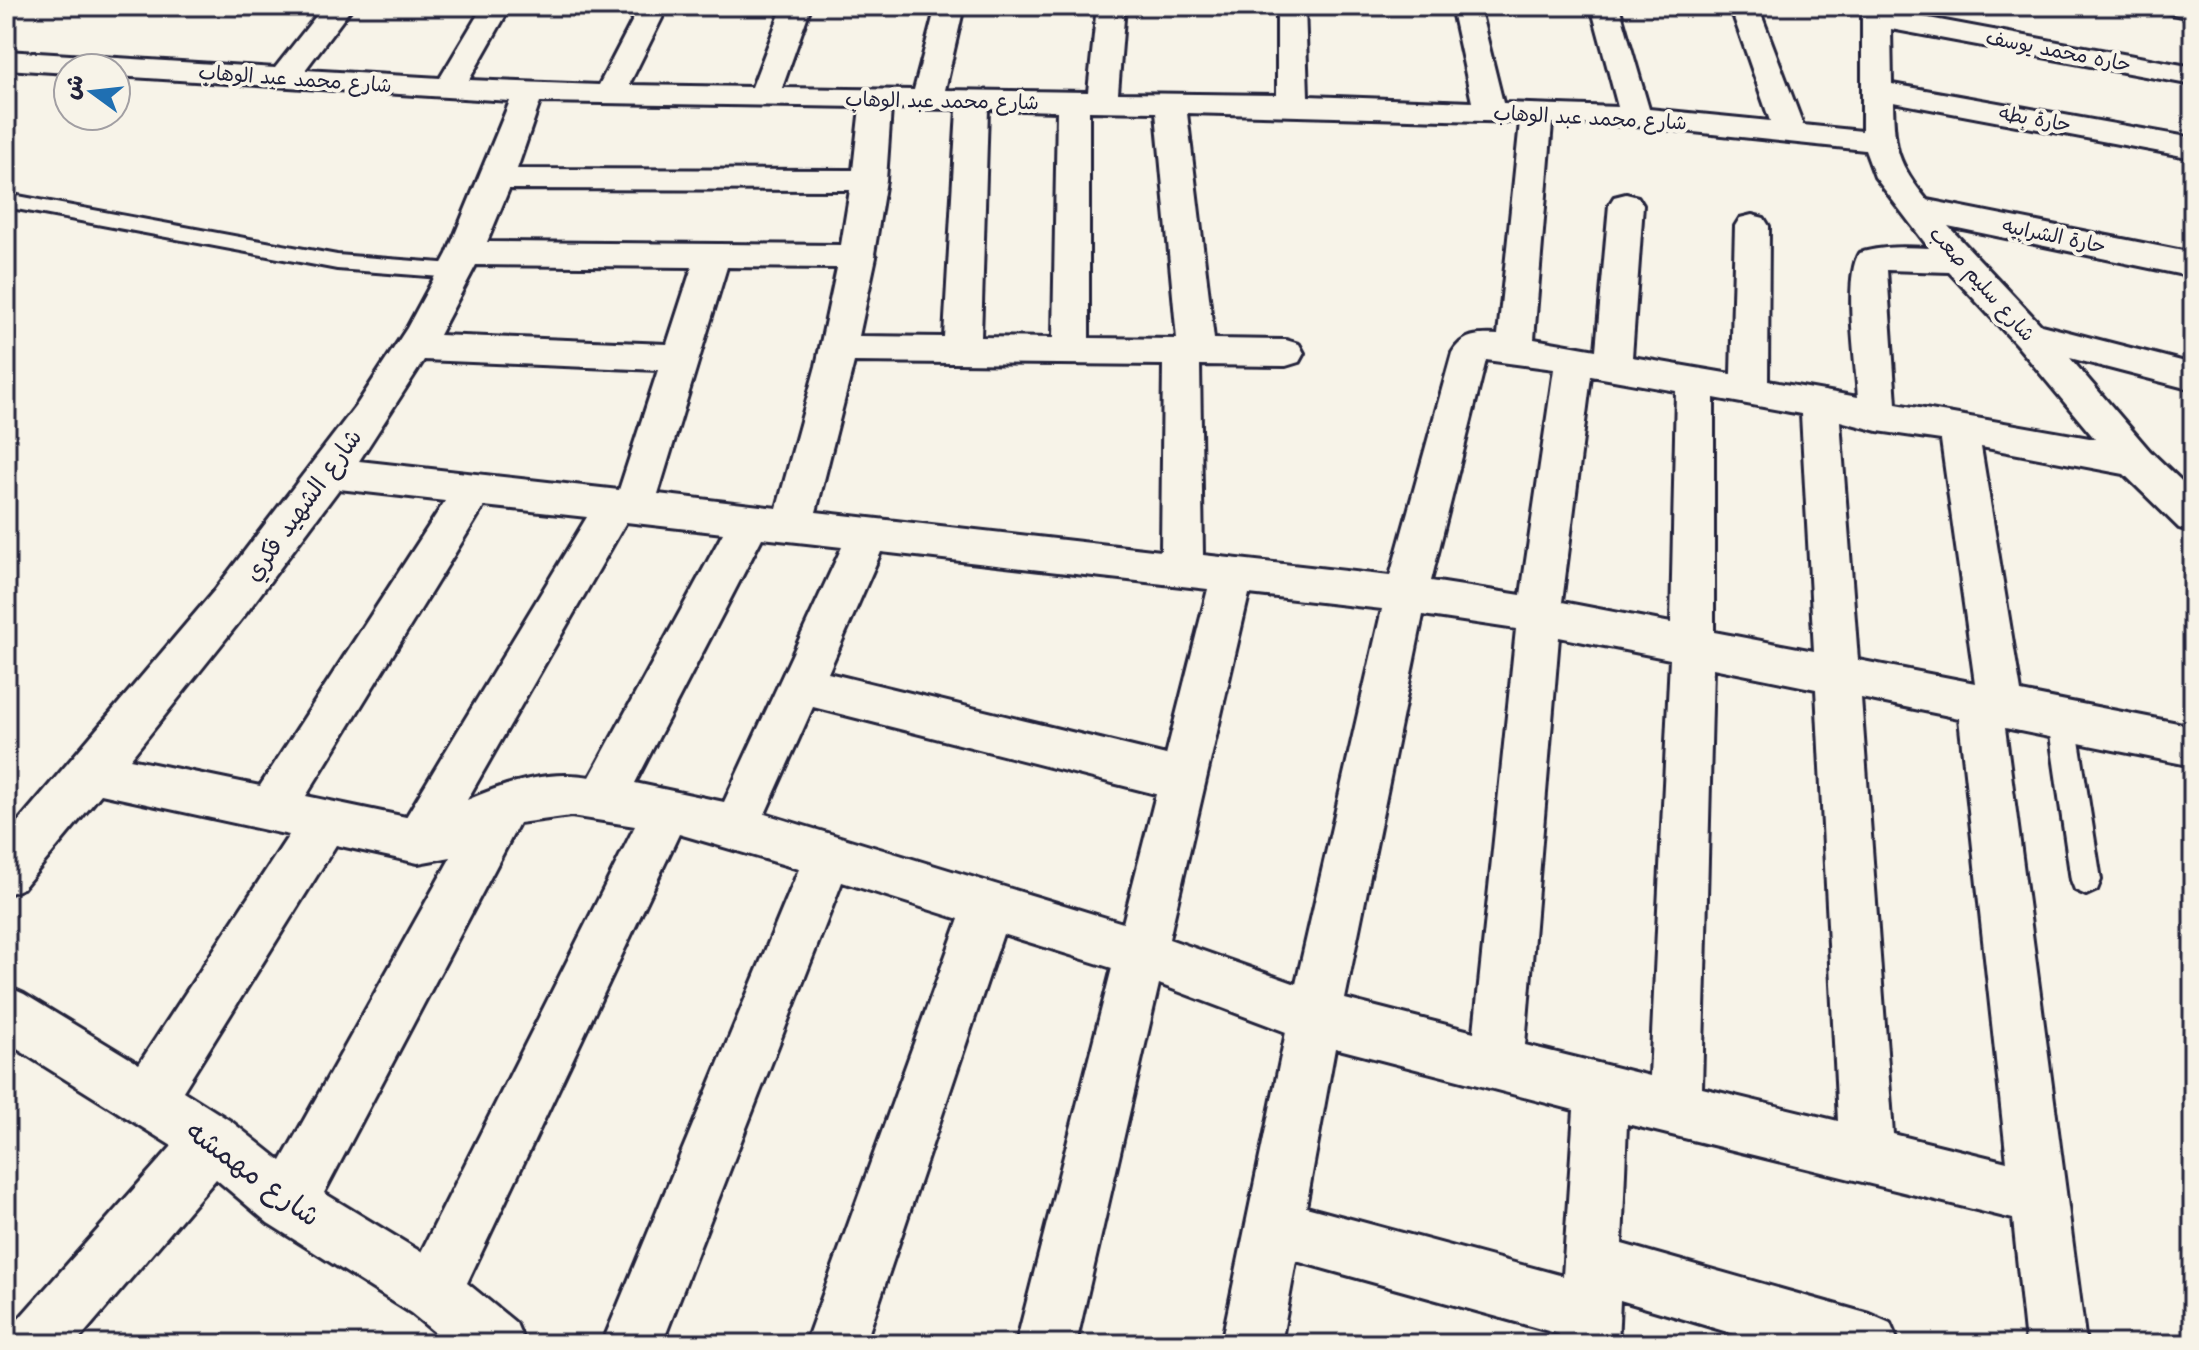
<svg xmlns="http://www.w3.org/2000/svg" width="2199" height="1350" font-family="'Comic Neue','Playpen Sans Arabic',sans-serif">
<rect width="100%" height="100%" fill="#f7f3e8"/>
<filter id="ink" filterUnits="userSpaceOnUse"><feTurbulence type="fractalNoise" baseFrequency=".0125" numOctaves="2"/><feDisplacementMap in="SourceGraphic" scale="16" xChannelSelector="R" yChannelSelector="G"/><feConvolveMatrix kernelMatrix="1 2 1 2 8 2 1 2 1" color-interpolation-filters="sRGB"/></filter>
<g filter="url(#ink)">
<g fill="none" stroke-linecap="round" stroke-linejoin="round">
<defs>
<g id="lane">
<polygon points="18,196 337,255 454,264 462,266 465,271 462,276 454,278 337,269 11,208 7,203"/>
<polygon points="2062,709 2072,712 2076,721 2101,880 2097,890 2086,895 2075,890 2071,880 2048,721 2052,712"/>
</g>
<g id="street">
<path d="M324,6H353L305,70L440,78L483,6H511L469,80L599,85L640,6H668L629,85L752,87L783,6H811L782,88L914,90L936,6H964L945,90L1088,92L1097,6H1125L1118,93L1277,95V6H1305L1308,96L1472,102L1451,6H1479L1503,103L1618,107L1591,6H1619L1649,109L1770,121L1730,6H1758L1803,125L1862,131V6H1890L1891,11L2193,67V85L1891,29L1892,84L2193,138V158L1893,102C1894,149 1897,163 1927,200L2193,253V277L1948,226L2041,325L2193,364V390L2070,358L2150,451L2193,492V533L2179,528L2124,474L1981,447L2021,692L2193,726V766L2005,728L2086,1344H2026L2013,1219L1627,1124L1622,1244L1869,1314L1890,1323L1899,1344H1768L1620,1300L1618,1344H1558L1559,1334L1296,1261L1281,1344H1221L1286,1032L1159,984L1076,1344H1016L1112,968L1003,934L865,1344H805L959,919L842,882L662,1344H602L799,869L679,834L467,1283L516,1323L525,1344H449L411,1313L268,1223L216,1179L75,1344H6L15,1323L172,1146L6,1042V986L24,994L139,1064L289,835L101,794L23,888L6,895V836L214,591L358,403L407,328L447,254L510,101L116,76V68H68V73L6,69V51L275,68ZM540,102L860,107L853,170L517,169ZM891,108L957,109L944,337L859,336L876,257L874,254L886,180ZM988,109L1057,111L1053,338L981,337ZM1089,111L1156,112L1177,339L1089,338ZM1187,113L1520,122L1498,335C1478,334 1463,334 1452,353L1390,576L1203,555L1200,365L1286,366L1299,362L1304,353L1299,344L1286,340L1214,339ZM1552,123L1636,126L1865,150L1875,177L1929,248C1905,247 1883,246 1859,253C1843,279 1856,363 1858,397L1768,381L1769,226L1764,218L1752,215L1740,218L1735,226L1731,374L1632,357L1643,205L1638,197L1626,194L1614,197L1609,205L1596,350L1534,339ZM509,189L850,190L841,245L487,242ZM476,265L692,267L667,344L439,335ZM727,267L837,268L816,366L777,508L658,494ZM1887,270L1949,272L2016,344L2095,439L1896,404ZM424,360L658,370L619,490L359,461ZM1486,360L1554,369L1521,595L1431,581ZM854,362L1163,365L1161,551L816,512ZM1591,376L1676,391L1671,623L1562,602ZM1714,398L1801,414L1814,651L1714,632ZM1840,421L1878,431L1941,440L1975,683L1858,660ZM339,489L445,501L260,786L130,759L244,616ZM484,506L587,517L406,817L306,796ZM626,522L723,533L590,777C547,770 506,783 467,800ZM762,538L842,547L724,802L635,783ZM881,552L1208,589L1166,755L828,673ZM1249,594L1382,609L1296,984L1169,939ZM1423,615L1516,629L1474,1032L1345,999ZM1559,637L1670,659L1650,1076L1525,1045ZM1713,668L1816,689L1838,1121L1702,1088ZM1861,698L1959,718L2007,1162L1893,1134ZM813,707L1156,794L1123,923L765,814ZM571,816L635,826L421,1252L324,1193L519,823ZM336,845L418,863L451,857L281,1161L232,1122L183,1091ZM1335,1048L1574,1110L1563,1276L1306,1207Z"/>
<polygon points="2161,6 2193,6 2193,19 2165,12"/>
</g>
</defs>
<!-- lane casing -->
<use href="#lane" stroke="#22223b" stroke-width="6"/>
<!-- street casing -->
<use href="#street" stroke="#22223b" stroke-width="6"/>
<!-- lane -->
<use href="#lane" fill="#f7f3e8" fill-rule="evenodd"/>
<!-- street -->
<use href="#street" fill="#f7f3e8" fill-rule="evenodd"/>
</g>
</g>
<g text-anchor="middle" dominant-baseline="central" stroke-width="8" stroke-linejoin="round" paint-order="stroke">
<!-- far-street labels -->
<g font-size="20" fill="#22223b" stroke="#f7f3e8">
<text transform="translate(2058 51) rotate(11)">حاره محمد يوسف</text>
<text transform="translate(295 79) rotate(4)">شارع محمد عبد الوهاب</text>
<text transform="translate(942 101) rotate(1)">شارع محمد عبد الوهاب</text>
<text transform="translate(1590 118) rotate(3)">شارع محمد عبد الوهاب</text>
<text transform="translate(2035 119) rotate(10)">حارة بطه</text>
<text transform="translate(2054 236) rotate(12)">حارة الشرابيه</text>
<text transform="translate(1982 284) rotate(48)">شارع سليم صعب</text>
</g>
<!-- street labels -->
<g font-size="24" fill="#22223b" stroke="#f7f3e8">
<text transform="translate(303 505) rotate(-54)">شارع الشهيد فكري</text>
</g>
<!-- near-street labels -->
<g font-size="28" fill="#22223b" stroke="#f7f3e8">
<text transform="translate(253 1174) rotate(36)">شارع مهمشه</text>
</g>
</g>
<!-- margin -->
<rect width="2199" height="1350" fill="none" stroke="#f7f3e8" stroke-width="32"/>
<rect x="16" y="16" width="2167" height="1318" fill="none" stroke="#22223b" stroke-width="3" filter="url(#ink)"/>
<!-- north arrow -->
<g transform="translate(92 92) rotate(285)"><circle r="38" fill="#f7f3e8" stroke="#a29fa3" stroke-width="2"/>
<path d="M0-6L14 30L0 20L-14 30Z" fill="#1f6fb2"/>
<text y="-12" font-size="22" font-weight="bold" text-anchor="middle" fill="#22223b">ش</text>
</g>
</svg>
